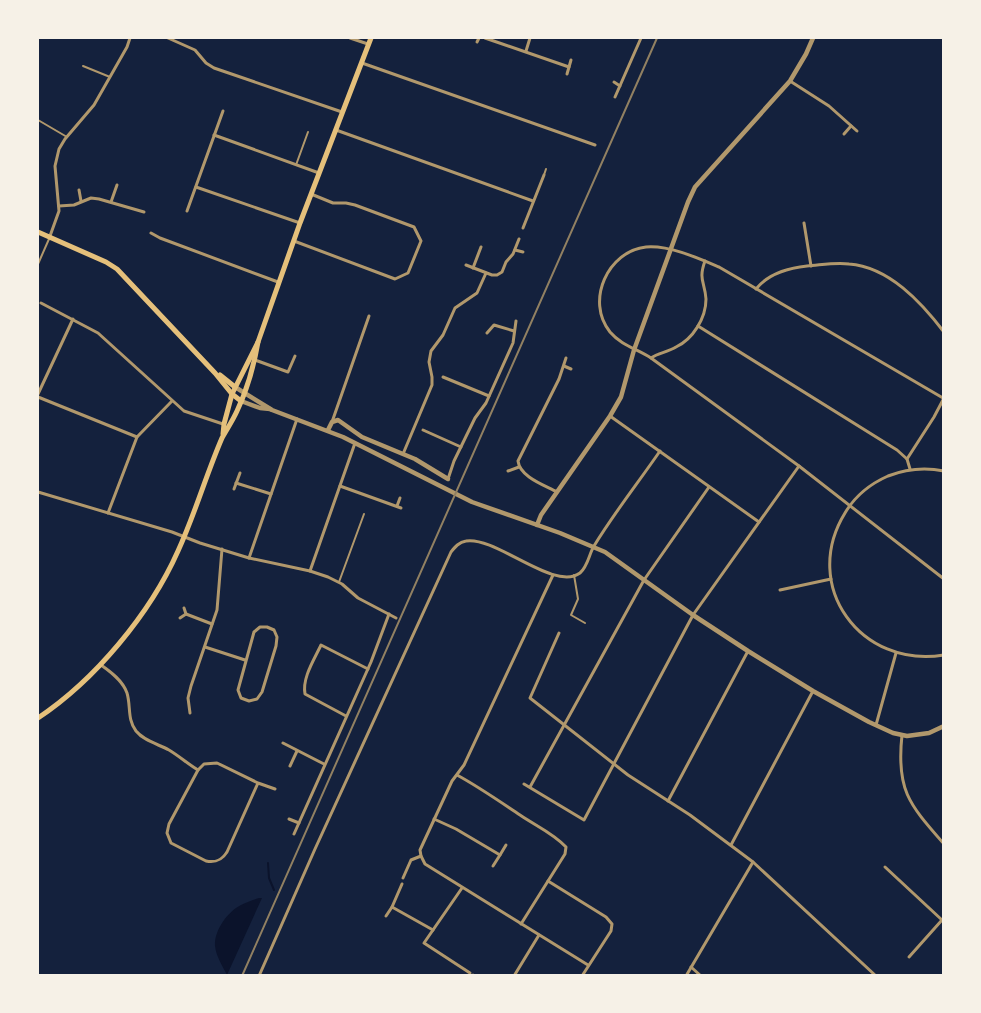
<svg xmlns="http://www.w3.org/2000/svg" width="981" height="1013" font-family="'Libre Baskerville',serif">
<rect width="100%" height="100%" fill="#14213d"/>
<!-- water -->
<path fill="#0b132b" d="M259,898H262L227,975C223,967 216,956 215,946C214,931 227,912 241,905C247,902 253,900 259,898Z"/>
<g fill="none" stroke-linecap="round" stroke-linejoin="round">
<!-- stream -->
<polyline stroke="#0b132b" stroke-width="2" points="268,863 269,878 274,890"/>
<!-- service -->
<g stroke="#b1986c" stroke-width="2">
<polyline points="83,66 110,77"/>
<polyline points="38,120 67,137"/>
<polyline points="296,165 308,132"/>
<polyline points="544,175 546,169"/>
<polyline points="38,264 49,239"/>
<polyline points="574,575 578,599 571,615 585,623"/>
<polyline points="339,582 364,514"/>
</g>
<!-- minor -->
<g stroke="#b1986c" stroke-width="3">
<polyline points="168,38 195,50 206,63 214,68 342,112"/>
<polyline points="350,38 368,44"/>
<polyline points="485,38 569,67"/>
<polyline points="477,42 479,38"/>
<polyline points="526,51 530,38"/>
<polyline points="362,63 595,145"/>
<polyline points="567,74 571,60"/>
<polyline points="790,81 829,106 857,131"/>
<polyline points="614,82 620,86"/>
<polyline points="615,97 641,38"/>
<polyline points="336,130 533,201"/>
<polyline points="844,134 851,126"/>
<polyline points="214,135 319,173"/>
<polyline points="196,187 300,223"/>
<polyline points="79,190 81,201"/>
<polyline points="111,202 117,185"/>
<polyline points="59,206 74,205 91,198 99,199 144,212"/>
<polyline points="187,211 223,111"/>
<polyline points="804,223 811,266"/>
<polyline points="523,228 544,175"/>
<polyline points="151,233 160,238 278,282"/>
<polyline points="50,236 59,211 55,166 59,149 65,139 94,105 127,47 130,38"/>
<polyline points="294,241 395,279 408,273 421,241 414,227 355,205 346,203 333,203 311,194"/>
<polyline points="515,250 523,252"/>
<polyline points="466,265 492,275 497,275 502,272 506,262 513,254 519,239"/>
<polyline points="473,268 481,247"/>
<path d="M756,289C768,274 788,268 807,266C821,265 836,262 849,264C889,267 921,302 944,332"/>
<polyline points="41,303 98,333 184,411 223,424"/>
<polyline points="698,326 897,450 907,459 910,469"/>
<polyline points="487,333 494,325 514,331"/>
<path d="M651,358C658,353 668,352 676,347C693,339 706,318 706,299C705,282 698,280 705,261"/>
<polyline points="255,360 288,372 295,356"/>
<polyline points="564,366 571,369"/>
<polyline points="443,377 489,396"/>
<polyline points="38,394 73,319"/>
<polyline points="38,397 137,437"/>
<path d="M943,398L719,267C698,258 669,245 646,247C608,251 585,301 610,332C621,345 637,349 651,358L799,466L944,579"/>
<polyline points="610,416 759,522"/>
<polyline points="332,422 369,316"/>
<polyline points="423,430 461,447"/>
<polyline points="403,454 432,385 432,377 429,362 431,351 443,335 455,308 477,293 486,273"/>
<polyline points="907,459 934,417 944,398"/>
<polyline points="508,471 519,467"/>
<path d="M944,471C924,467 906,469 888,476C870,484 855,496 845,513C800,586 861,669 944,655"/>
<polyline points="448,479 454,461 475,418 486,403 513,343 516,321"/>
<polyline points="236,483 271,494"/>
<polyline points="340,486 401,508"/>
<polyline points="234,489 240,473"/>
<polyline points="38,492 172,532 200,543 249,558 310,571 328,577 342,584 358,598 396,618"/>
<path d="M557,492C544,485 520,477 518,461L559,379L566,358"/>
<polyline points="397,506 400,498"/>
<polyline points="108,513 137,437 172,401"/>
<polyline points="249,558 297,419"/>
<polyline points="310,571 355,443"/>
<polyline points="553,575 464,765 452,781 420,850 421,856 425,864 588,965"/>
<polyline points="780,590 831,579"/>
<polyline points="186,614 212,624"/>
<polyline points="180,618 186,614 184,608"/>
<polygon points="260,627 267,627 274,630 277,637 276,646 262,692 257,699 249,701 241,698 238,690 254,632"/>
<polyline points="559,633 530,698 628,775 690,815 753,862 876,976"/>
<polyline points="205,647 245,660"/>
<path d="M101,665C111,672 123,681 127,693C131,706 127,719 136,731C144,741 158,744 169,750C179,756 188,764 198,770"/>
<polyline points="190,713 188,698 191,686 217,610 222,549"/>
<path d="M346,716L305,694C302,678 314,660 321,645L368,669"/>
<polyline points="876,725 896,653"/>
<path d="M902,735C896,790 909,804 944,844"/>
<polyline points="283,743 324,764"/>
<polyline points="290,766 297,751"/>
<path d="M457,775C479,787 499,801 520,815C536,826 553,833 566,847L565,854L521,924"/>
<path d="M258,783L227,852C222,860 216,863 206,861L171,843L167,833L169,824L198,770L204,764L217,763L258,783L275,789"/>
<polyline points="524,784 584,820 693,615 799,466"/>
<polyline points="530,787 644,580 709,487"/>
<polyline points="668,801 748,651"/>
<polyline points="289,819 299,823"/>
<polyline points="434,819 456,829 500,855 493,866"/>
<polyline points="294,834 371,662 389,614"/>
<polyline points="731,845 813,691"/>
<polyline points="500,855 506,845"/>
<polyline points="885,867 942,920 944,919"/>
<polyline points="403,878 411,860 421,856"/>
<polyline points="548,881 606,917 612,924 611,931 582,976"/>
<polyline points="462,888 424,943 470,973"/>
<polyline points="392,907 402,884"/>
<polyline points="386,916 392,907 433,930"/>
<polyline points="909,957 942,920"/>
<polyline points="691,967 701,976"/>
<polyline points="473,975 473,976"/>
<path d="M259,976L315,849L451,552C455,547 459,542 466,541C496,536 554,592 580,573C588,566 589,554 594,546C614,513 638,483 660,451"/>
<polyline points="514,976 539,935"/>
<polyline points="686,976 753,862"/>
</g>
<!-- tertiary -->
<g stroke="#b1986c" stroke-width="4.5">
<polyline points="235,387 272,410 343,437 472,502 560,533 605,552 693,615 748,651 813,691 869,722 893,733 907,736 929,733 944,726"/>
<polyline points="241,401 260,408 270,409"/>
<polyline points="328,430 332,422 338,420 362,437 415,459 448,479"/>
<polyline points="537,525 541,515 610,416 621,397 634,350 688,202 695,187 790,81 806,54 813,38"/>
</g>
<!-- secondary -->
<g stroke="#e5c07b" stroke-width="5">
<polyline points="38,232 106,262 117,269 215,373 232,394 241,401"/>
<polyline points="220,375 235,387"/>
</g>
<!-- primary -->
<g stroke="#e5c07b" stroke-width="5">
<polyline points="223,434 224,424 232,394 258,342 300,223 371,38"/>
<path d="M38,718C95,680 150,614 178,551C195,514 206,475 222,438C227,429 233,420 237,411C247,390 254,365 258,342"/>
</g>
<!-- rail -->
<polyline stroke="#918062" stroke-width="2" points="242,976 657,38"/>
</g>
<!-- border -->
<rect width="981" height="1013" fill="none" stroke="#f6f1e7" stroke-width="78"/>
</svg>
